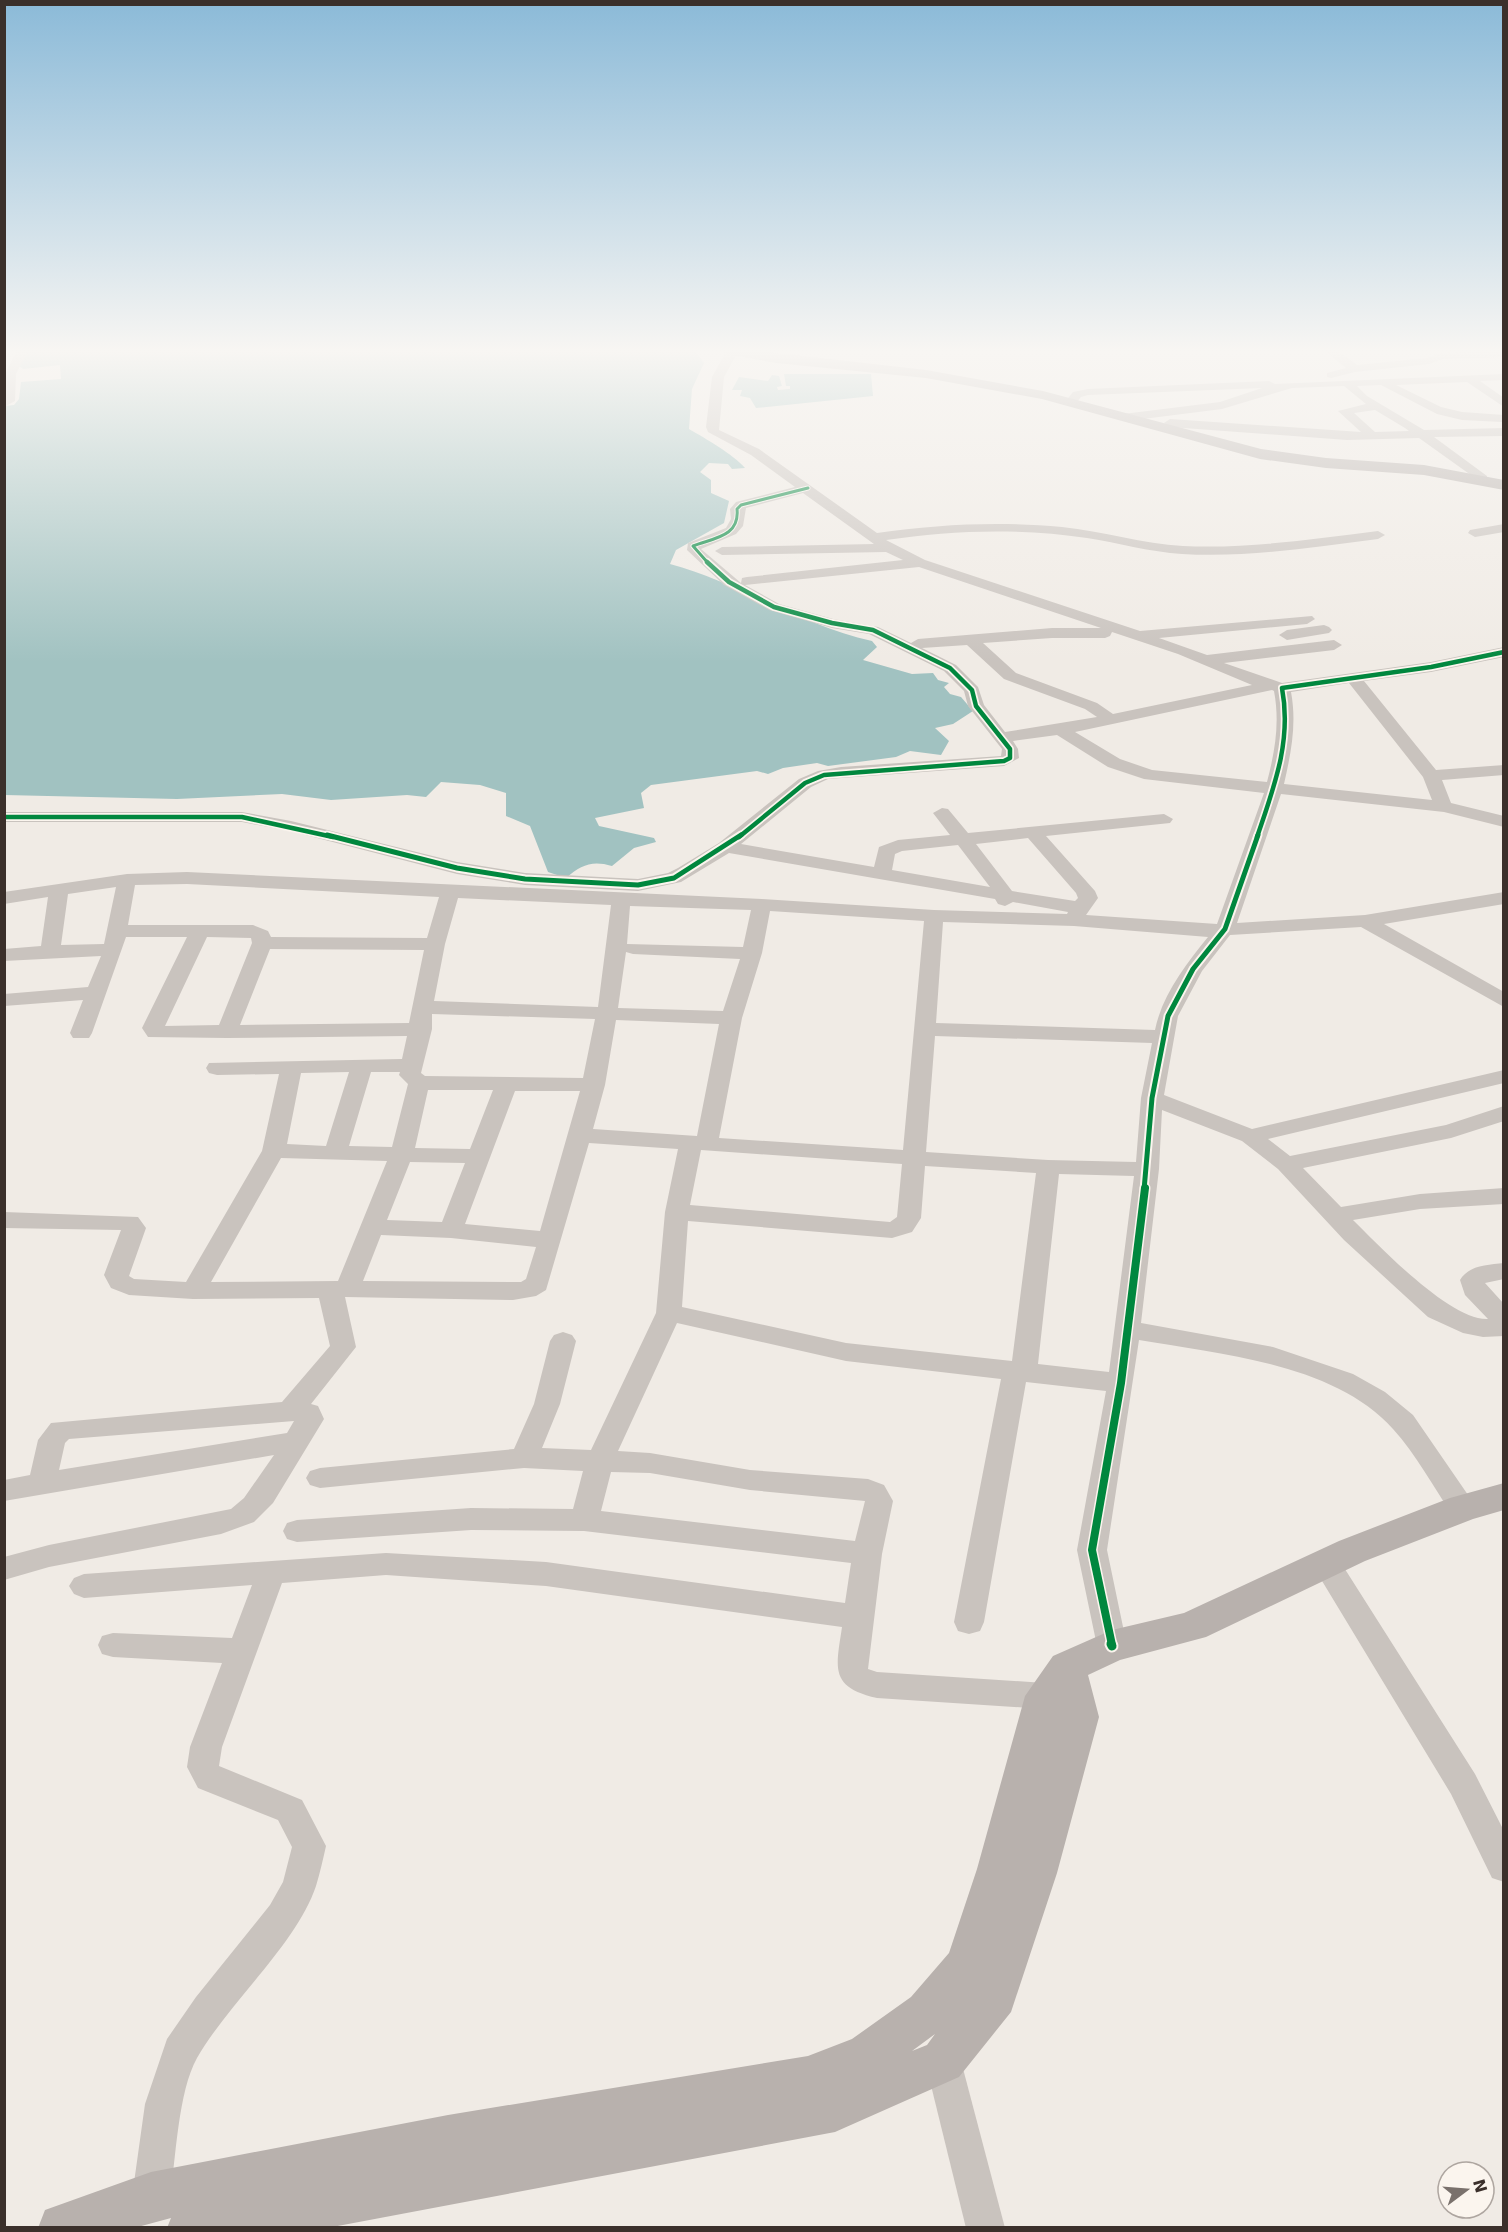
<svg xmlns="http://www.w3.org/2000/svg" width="1508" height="2232" font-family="'DejaVu Sans',sans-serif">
<rect width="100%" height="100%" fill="#f0ebe5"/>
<!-- water -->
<g fill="#a1c2c1">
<path d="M28,350H695L704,363L692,389L689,429C706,439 733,454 745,468L732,469L728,464L709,463L700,472L711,480V493L729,501L724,523L676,550L670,564C740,583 801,625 872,641L877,647L863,660L912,674L933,673L938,680L949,683L944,687L950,694L961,697L973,711L953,724L935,728L949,741L941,755L910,751L896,757L828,766L817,763L783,768L768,774L757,771L651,785L641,793L644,808L595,818L599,826L654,838L656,842L634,848L612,866C592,860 581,865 566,878L548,872L530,826L506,816V793L480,785L441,782L426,797L407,795L331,800L282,794L177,799L5,795L4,406L14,405L19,399L21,382L61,379L60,365L23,369L18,365Z"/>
<polygon points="784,374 871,374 873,396 756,408 750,398 740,396 742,390 732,390 739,377 768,381 772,375 779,376 782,386 777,387 778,390 790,389 790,386 786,386"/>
</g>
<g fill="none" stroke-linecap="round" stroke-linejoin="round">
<!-- minor -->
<g fill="#c9c3be" fill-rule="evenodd">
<polygon points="17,350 28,350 16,374 15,401 4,407 5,374"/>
<path d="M727,350L738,352L724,377L719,430L759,449L877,533C938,524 1001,521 1062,527C1103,531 1143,544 1183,546C1249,549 1313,539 1378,531L1385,535L1378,539C1313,547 1248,558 1182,554C1150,552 1119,543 1087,538C1021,528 952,530 886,540L925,560L1140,631L1312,616L1315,619L1307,624L1159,638L1207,655L1334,640L1342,645L1334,650L1224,663L1282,683L1431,662L1504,647V657L1431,672L1364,681L1436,770L1504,765V775L1442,780L1451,803L1504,816V827L1444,812L1281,794L1237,923L1365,915L1504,892V904L1384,924L1504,992V1007L1361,927L1230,935L1202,971L1178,1016L1164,1095L1252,1129L1504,1070V1083L1268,1139L1290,1156L1446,1125L1504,1106V1121L1451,1138L1303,1168L1341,1207L1420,1194L1504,1188V1204L1420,1209L1353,1220C1380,1247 1451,1321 1488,1319L1465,1295L1460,1280C1469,1265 1487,1265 1504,1263V1279L1485,1283L1504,1304V1336L1483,1337L1463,1333L1428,1317L1344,1240L1278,1169L1242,1141L1162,1110L1159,1169L1141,1323L1273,1347L1353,1374L1385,1392L1413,1415L1477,1508L1473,1516L1463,1519L1453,1516C1434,1488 1416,1454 1393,1429C1335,1364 1221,1354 1139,1340L1107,1550L1127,1646L1123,1655L1112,1658L1101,1655L1097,1646L1077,1550L1106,1391L1026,1382L984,1622L980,1631L969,1634L958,1631L954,1622L1001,1379L846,1361L677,1323L618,1451L650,1453L750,1470L868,1479L884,1485L893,1501L882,1554L868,1669L877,1672L1045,1683L1056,1687L1061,1696L1056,1705L1045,1709L877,1698C829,1687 836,1668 842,1627L546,1586L386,1575L282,1583L222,1747L219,1766L302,1800L326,1846C323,1859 320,1873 316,1886C296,1945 229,2002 197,2058C178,2092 176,2158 170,2197L165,2211L151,2216L137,2211L132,2197L145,2104L167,2039L196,1997L270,1905L283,1882L292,1847L278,1820L198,1788L187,1767L190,1747L222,1663L113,1657L102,1654L98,1645L102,1636L113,1633L232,1638L252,1585L84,1598L74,1594L69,1586L74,1578L84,1574L386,1553L546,1562L845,1603L851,1563L584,1531L471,1530L297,1542L287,1539L283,1531L287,1523L297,1520L471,1508L573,1509L583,1471L524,1468L320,1488L310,1485L306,1478L310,1471L320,1468L514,1449L534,1404L550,1341L554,1335L563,1332L572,1335L576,1341L560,1404L542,1448L591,1450L656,1313L665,1212L678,1149L589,1143L546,1290L536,1296L513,1300L345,1297L356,1347L311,1404L318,1406L324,1419L273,1503L254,1522L221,1534L49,1567L4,1580V1557L49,1545L231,1509L244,1498L274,1455L4,1501V1480L30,1475L38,1440L51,1423L282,1402L330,1346L319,1298L193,1299L129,1295L111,1288L104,1275L121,1230L4,1228V1212L138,1217L146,1228L129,1276L134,1279L186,1282L262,1151L279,1074L217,1075L209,1073L206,1068L209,1063L402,1059L407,1036L227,1038L148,1037L142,1028L187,937H126L92,1033L89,1038H73L70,1033L83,1000L4,1006V994L88,987L101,956L4,961V949L41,946L48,897L4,904V892L127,874L187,872L762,899L934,910L1067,914L1068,912L1013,902L1005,906L998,904L995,899L729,853L681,882L638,891L525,885L457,874L290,831L242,822H4V812H242L291,821L457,862L525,873L638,879L668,873L678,868L719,843L799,779L818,771L841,767L1001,756L1002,749L968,706L964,691L944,671L869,634L832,628L769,610L724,585L687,550L688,543L726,528L731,519L730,509L736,502L795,487L751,455L708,432L706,427L712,377ZM803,493L874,544L722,547L715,551L722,555L886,552L903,560L747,577L742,578L741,583L701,549L736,534L743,526L746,508ZM919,567L1101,628H1052L918,639L911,643L878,627L833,619L779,604L745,585ZM1112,632L1178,654L1252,685L1113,714L1097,703L1016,673L983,643L1052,638H1105L1110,636ZM967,645L1004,679L1085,709L1097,717L1005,732L984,705L978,687L956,665L922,648ZM1349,683L1423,777L1432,800L1284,784C1291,753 1297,724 1291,692ZM1272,690L1274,691C1280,723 1275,751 1267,782L1152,770L1120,759L1075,732ZM1057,735L1108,767L1144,779L1264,793L1217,924L1086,915L1098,898L1095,891L1046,836L1170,823L1173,819L1164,814L968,833L948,809L942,808L933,813L950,835L898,840L879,847L874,867L741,844L811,787L828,779L1004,766L1019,758L1018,749L1013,741ZM1028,838L1076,893L1078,898L1075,901L1012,891L976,844ZM958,845L990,887L892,870L895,854L902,851ZM187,884L439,897L427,938L271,937L268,931L253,925H128L135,885ZM116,887L104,944L61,945L68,894ZM458,898L611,905L598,1007L434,1001L445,944ZM630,906L751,910L743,947L627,944ZM770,911L924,921L903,1150L719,1138L742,1018L762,953ZM943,922L1074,926L1208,937C1186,964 1162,995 1155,1030L936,1023ZM207,937L251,938L252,943L219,1025L165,1026ZM270,949L424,950L409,1023L240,1025ZM626,952L633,954L740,959L723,1011L618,1008ZM432,1014L595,1019L583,1078L425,1076L421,1073L432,1029ZM616,1020L719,1024L697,1136L593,1129L605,1085ZM935,1036L1152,1043L1141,1098L1136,1162L1048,1160L926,1152ZM349,1072L326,1146L287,1144L301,1073ZM371,1072H400L399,1075L408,1084L392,1147L349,1146ZM428,1090H493L470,1149L415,1148ZM515,1091H580L540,1231L465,1224ZM701,1150L902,1164L897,1217L890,1222L690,1205ZM281,1158L387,1161L338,1281L211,1282ZM410,1162L465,1163L442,1222L387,1220ZM925,1166L1036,1173L1012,1361L846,1343L682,1307L688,1221L892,1238L912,1232L921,1218ZM1059,1174L1134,1176L1109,1372L1038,1364ZM381,1235L451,1238L536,1247L526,1279L521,1282L363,1281ZM294,1421L287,1433L59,1470L65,1443L69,1439ZM611,1472L650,1473L750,1490L865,1501L855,1541L601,1511Z"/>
<polygon points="1324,350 1337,350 1357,365 1427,358 1441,353 1504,351 1504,357 1443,359 1429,364 1355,372 1331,378 1327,377 1327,373 1346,368"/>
<path d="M1504,374V380L1480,381L1504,398V407L1467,382L1396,385L1441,407L1462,412L1504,415L1502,422L1462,420L1437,414L1381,385L1357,386L1367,396L1424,430L1504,428V436L1434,437L1487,476V482L1482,483L1419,438L1347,440L1170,427L1164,423L1170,419L1361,432L1338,411L1366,404L1344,386L1292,388L1222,409L1127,421L1121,417L1123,414L1220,402L1262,388L1088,395L1081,397L1075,404L1065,402L1073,392L1088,389L1269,381L1275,384ZM1375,410L1405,428L1409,431L1375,432L1354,413Z"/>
<polygon points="1504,524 1504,532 1475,537 1468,533 1470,530"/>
<polygon points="1324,625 1329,627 1332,630 1329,633 1287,640 1279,635 1287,630"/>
<polygon points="1326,1552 1336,1555 1475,1774 1504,1831 1504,1882 1492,1878 1451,1794 1316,1571 1311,1563 1316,1555"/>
<polygon points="943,2043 956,2048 961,2061 1005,2228 966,2228 925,2061 930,2048"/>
</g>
<!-- major -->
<g fill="#b8b1ad" fill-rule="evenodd">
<polygon points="720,350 752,350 926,370 1043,391 1261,449 1326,458 1424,465 1504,480 1504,490 1424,475 1326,468 1260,459 1042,399 926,378 776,363 727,354"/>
<path d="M1504,1483V1510L1473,1519L1365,1561L1206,1637L1120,1660L1088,1675L1099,1717L1057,1873L1011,2012L959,2077L835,2132L327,2228H167L171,2218L134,2228H38L45,2210L151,2172L448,2115L808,2056L852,2039L911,1997L949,1953L977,1869L1025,1696L1053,1656L1112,1630L1184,1613L1339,1541L1450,1498ZM935,2034L927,2045L912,2051Z"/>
</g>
<defs>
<path id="cycleway-far4" d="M708,563L693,546C713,538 740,537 737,509L741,505L808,488"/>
<g id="cycleway-far3">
<polyline points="707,562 729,582 774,607 832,623 873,630 950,668 972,690 976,706 1010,749 1010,758 1004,761 824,775 805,783 739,837"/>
<polyline points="4,817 242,817 333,837"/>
<path d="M1257,837C1274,787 1292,741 1282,688L1431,667L1504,652"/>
</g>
<g id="cycleway-far2">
<polyline points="327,835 457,868 525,879 638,885 674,878 741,835"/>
<polyline points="1144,1190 1152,1098 1168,1016 1193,969 1225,929 1258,835"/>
</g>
<polyline id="cycleway-far1" points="1112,1645 1092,1550 1121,1383 1145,1188"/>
<polyline id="cycleway" points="1111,1644 1112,1646"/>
</defs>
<!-- cycleway-far4 casing -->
<use href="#cycleway-far4" stroke="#fbf5ee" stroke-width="5"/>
<!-- cycleway-far3 casing -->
<use href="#cycleway-far3" stroke="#fbf5ee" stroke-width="8"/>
<!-- cycleway-far2 casing -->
<use href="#cycleway-far2" stroke="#fbf5ee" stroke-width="9"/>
<!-- cycleway-far1 casing -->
<use href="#cycleway-far1" stroke="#fbf5ee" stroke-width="11"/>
<!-- cycleway casing -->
<use href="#cycleway" stroke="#fbf5ee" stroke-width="13"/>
<!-- cycleway-far4 -->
<use href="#cycleway-far4" stroke="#00873e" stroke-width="3"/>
<!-- cycleway-far3 -->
<use href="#cycleway-far3" stroke="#00873e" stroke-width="4.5"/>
<!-- cycleway-far2 -->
<use href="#cycleway-far2" stroke="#00873e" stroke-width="5"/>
<!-- cycleway-far1 -->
<use href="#cycleway-far1" stroke="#00873e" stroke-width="8"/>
<!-- cycleway -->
<use href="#cycleway" stroke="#00873e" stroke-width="9"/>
</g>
<!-- sky -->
<linearGradient id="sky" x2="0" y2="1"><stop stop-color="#8bbad8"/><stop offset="0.53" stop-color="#f8f6f3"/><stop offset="1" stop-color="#f8f6f3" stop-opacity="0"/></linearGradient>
<rect width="1508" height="663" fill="url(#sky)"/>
<!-- border -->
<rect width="1508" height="2232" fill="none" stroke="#3b302b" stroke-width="12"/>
<!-- north arrow -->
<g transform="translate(1466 2190) rotate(74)"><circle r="28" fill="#fbf5ee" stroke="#aea6a0" stroke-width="1.5"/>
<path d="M0-4.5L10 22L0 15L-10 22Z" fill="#7a716c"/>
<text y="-9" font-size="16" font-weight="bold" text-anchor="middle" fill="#3b302b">N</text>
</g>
</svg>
